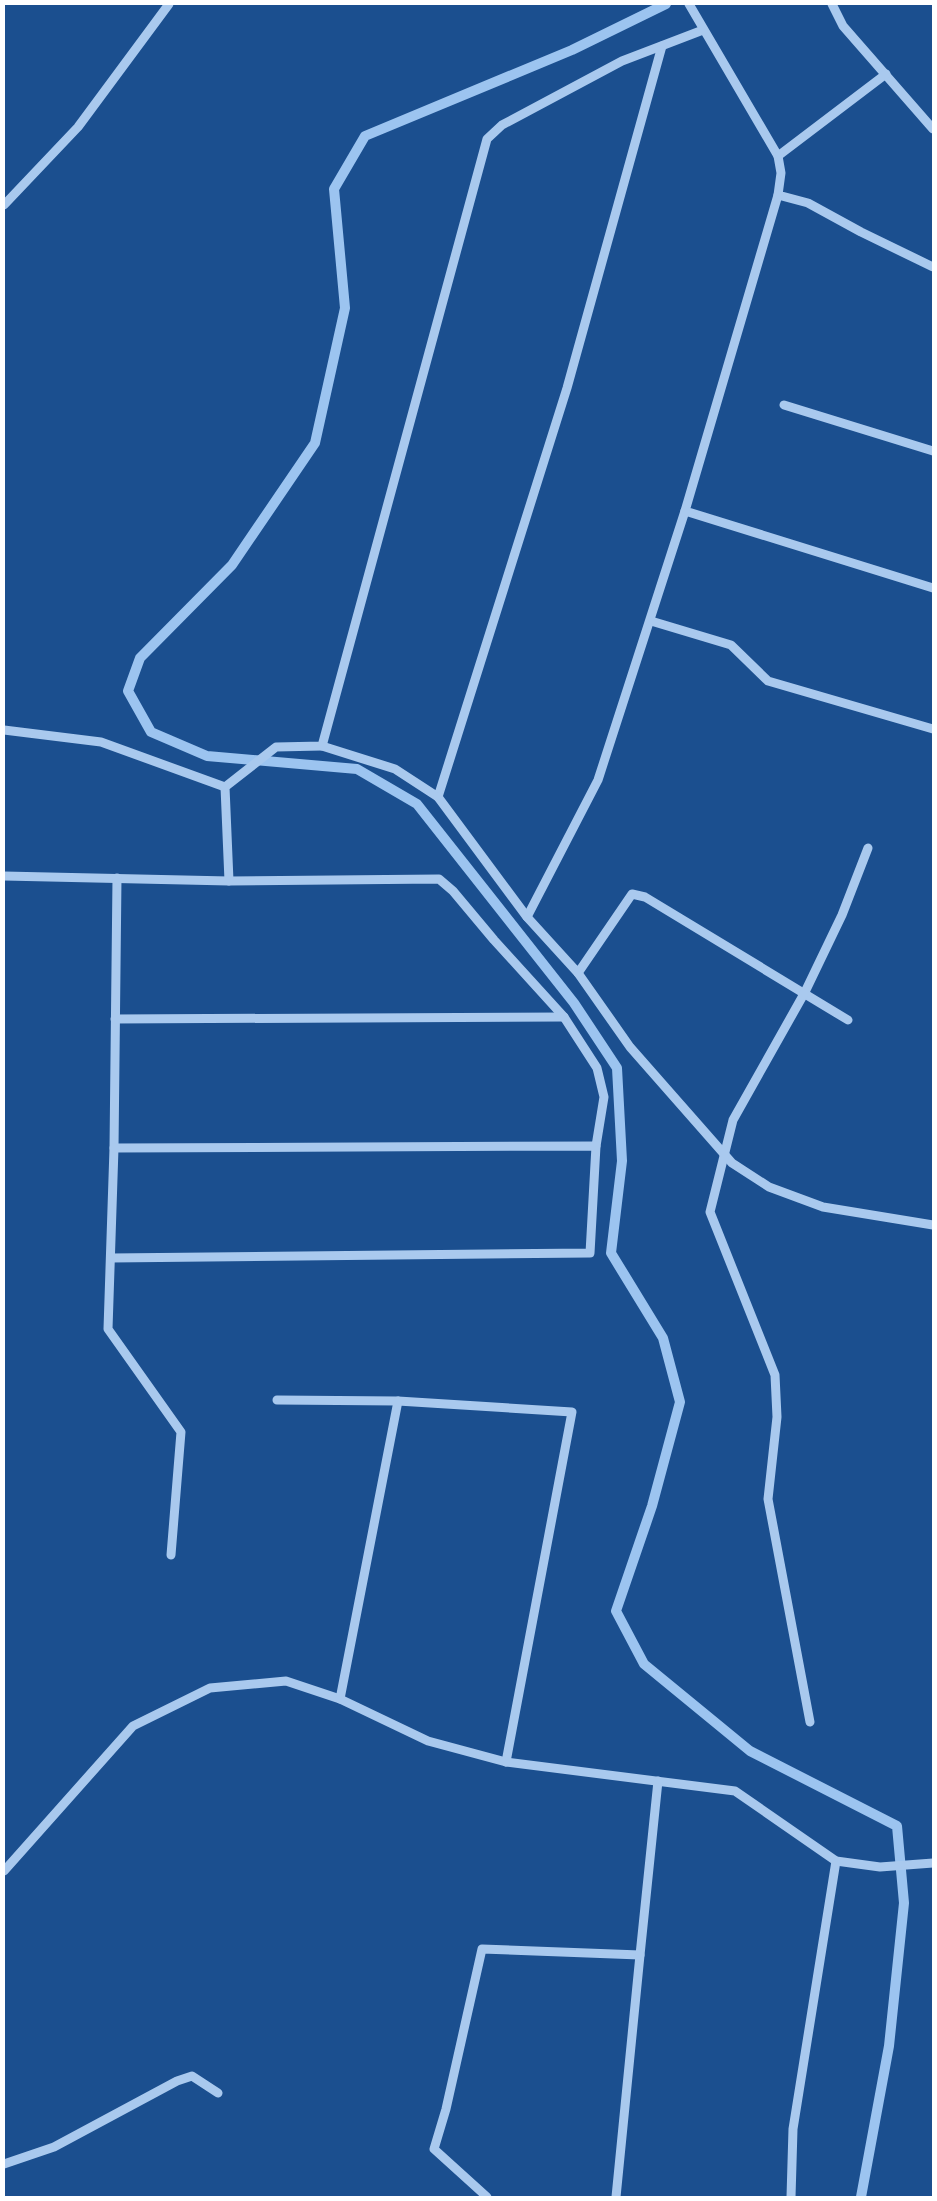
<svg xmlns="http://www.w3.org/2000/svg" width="937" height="2201" font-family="Montserrat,sans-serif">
<rect width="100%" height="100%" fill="#1b4f8f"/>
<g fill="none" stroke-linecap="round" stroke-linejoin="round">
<!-- stream -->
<polyline stroke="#9cc4f0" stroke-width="10" points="666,4 572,50 365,136 334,189 345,308 315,443 232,565 140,658 128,691 151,732 207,756 357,769 417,804 574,1003 617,1068 622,1161 611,1253 663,1338 680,1402 652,1506 616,1611 644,1664 750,1751 897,1826 904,1903 889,2046 861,2197"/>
<!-- minor -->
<g stroke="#a9c9ee" stroke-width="9">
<polyline points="689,4 778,156 781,173 778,195 808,203 861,232 933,267"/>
<polyline points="832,4 843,26 933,129"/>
<polyline points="778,156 886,74"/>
<polyline points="778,195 685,511 933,588"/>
<polyline points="4,205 78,127 169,4"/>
<polyline points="784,405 933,451"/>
<polyline points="651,621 731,645 768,681 933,729"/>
<polyline points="4,730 101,742 225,787"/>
<polyline points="322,746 395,769 438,797 567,388 662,46"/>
<polyline points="438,797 527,917 578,973 632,894 645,897 848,1020"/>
<polyline points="4,876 229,881 439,879 453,891 494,940 564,1017 597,1068 604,1097 596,1146"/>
<polyline points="117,878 114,1148 108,1329 181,1432 171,1555"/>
<polyline points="229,881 225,787 276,747 322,746 487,139 502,125 622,61 703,30"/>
<polyline points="527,917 598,780 685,511"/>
<polyline points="578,973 630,1047 732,1163 769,1187 823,1207 933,1225"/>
<polyline points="115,1019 564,1017"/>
<polyline points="111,1258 590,1253 596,1146 114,1148"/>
<polyline points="277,1400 398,1401 572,1412 506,1762"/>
<polyline points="340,1699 398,1401"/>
<polyline points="810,1722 768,1499 777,1417 775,1375 710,1212 733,1120 805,992 842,915 868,848"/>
<polyline points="4,1871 133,1726 210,1688 286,1681 340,1699 428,1741 506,1762 735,1791 836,1861 880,1867 933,1863"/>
<polyline points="4,2164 54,2147 177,2081 192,2076 218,2093"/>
<polyline points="487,2197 434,2149 446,2109 482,1949 640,1955 658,1781"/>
<polyline points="616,2197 640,1955"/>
<polyline points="791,2197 793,2129 836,1861"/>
</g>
</g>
<!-- border -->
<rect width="937" height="2201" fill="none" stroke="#ffffff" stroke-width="10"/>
</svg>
